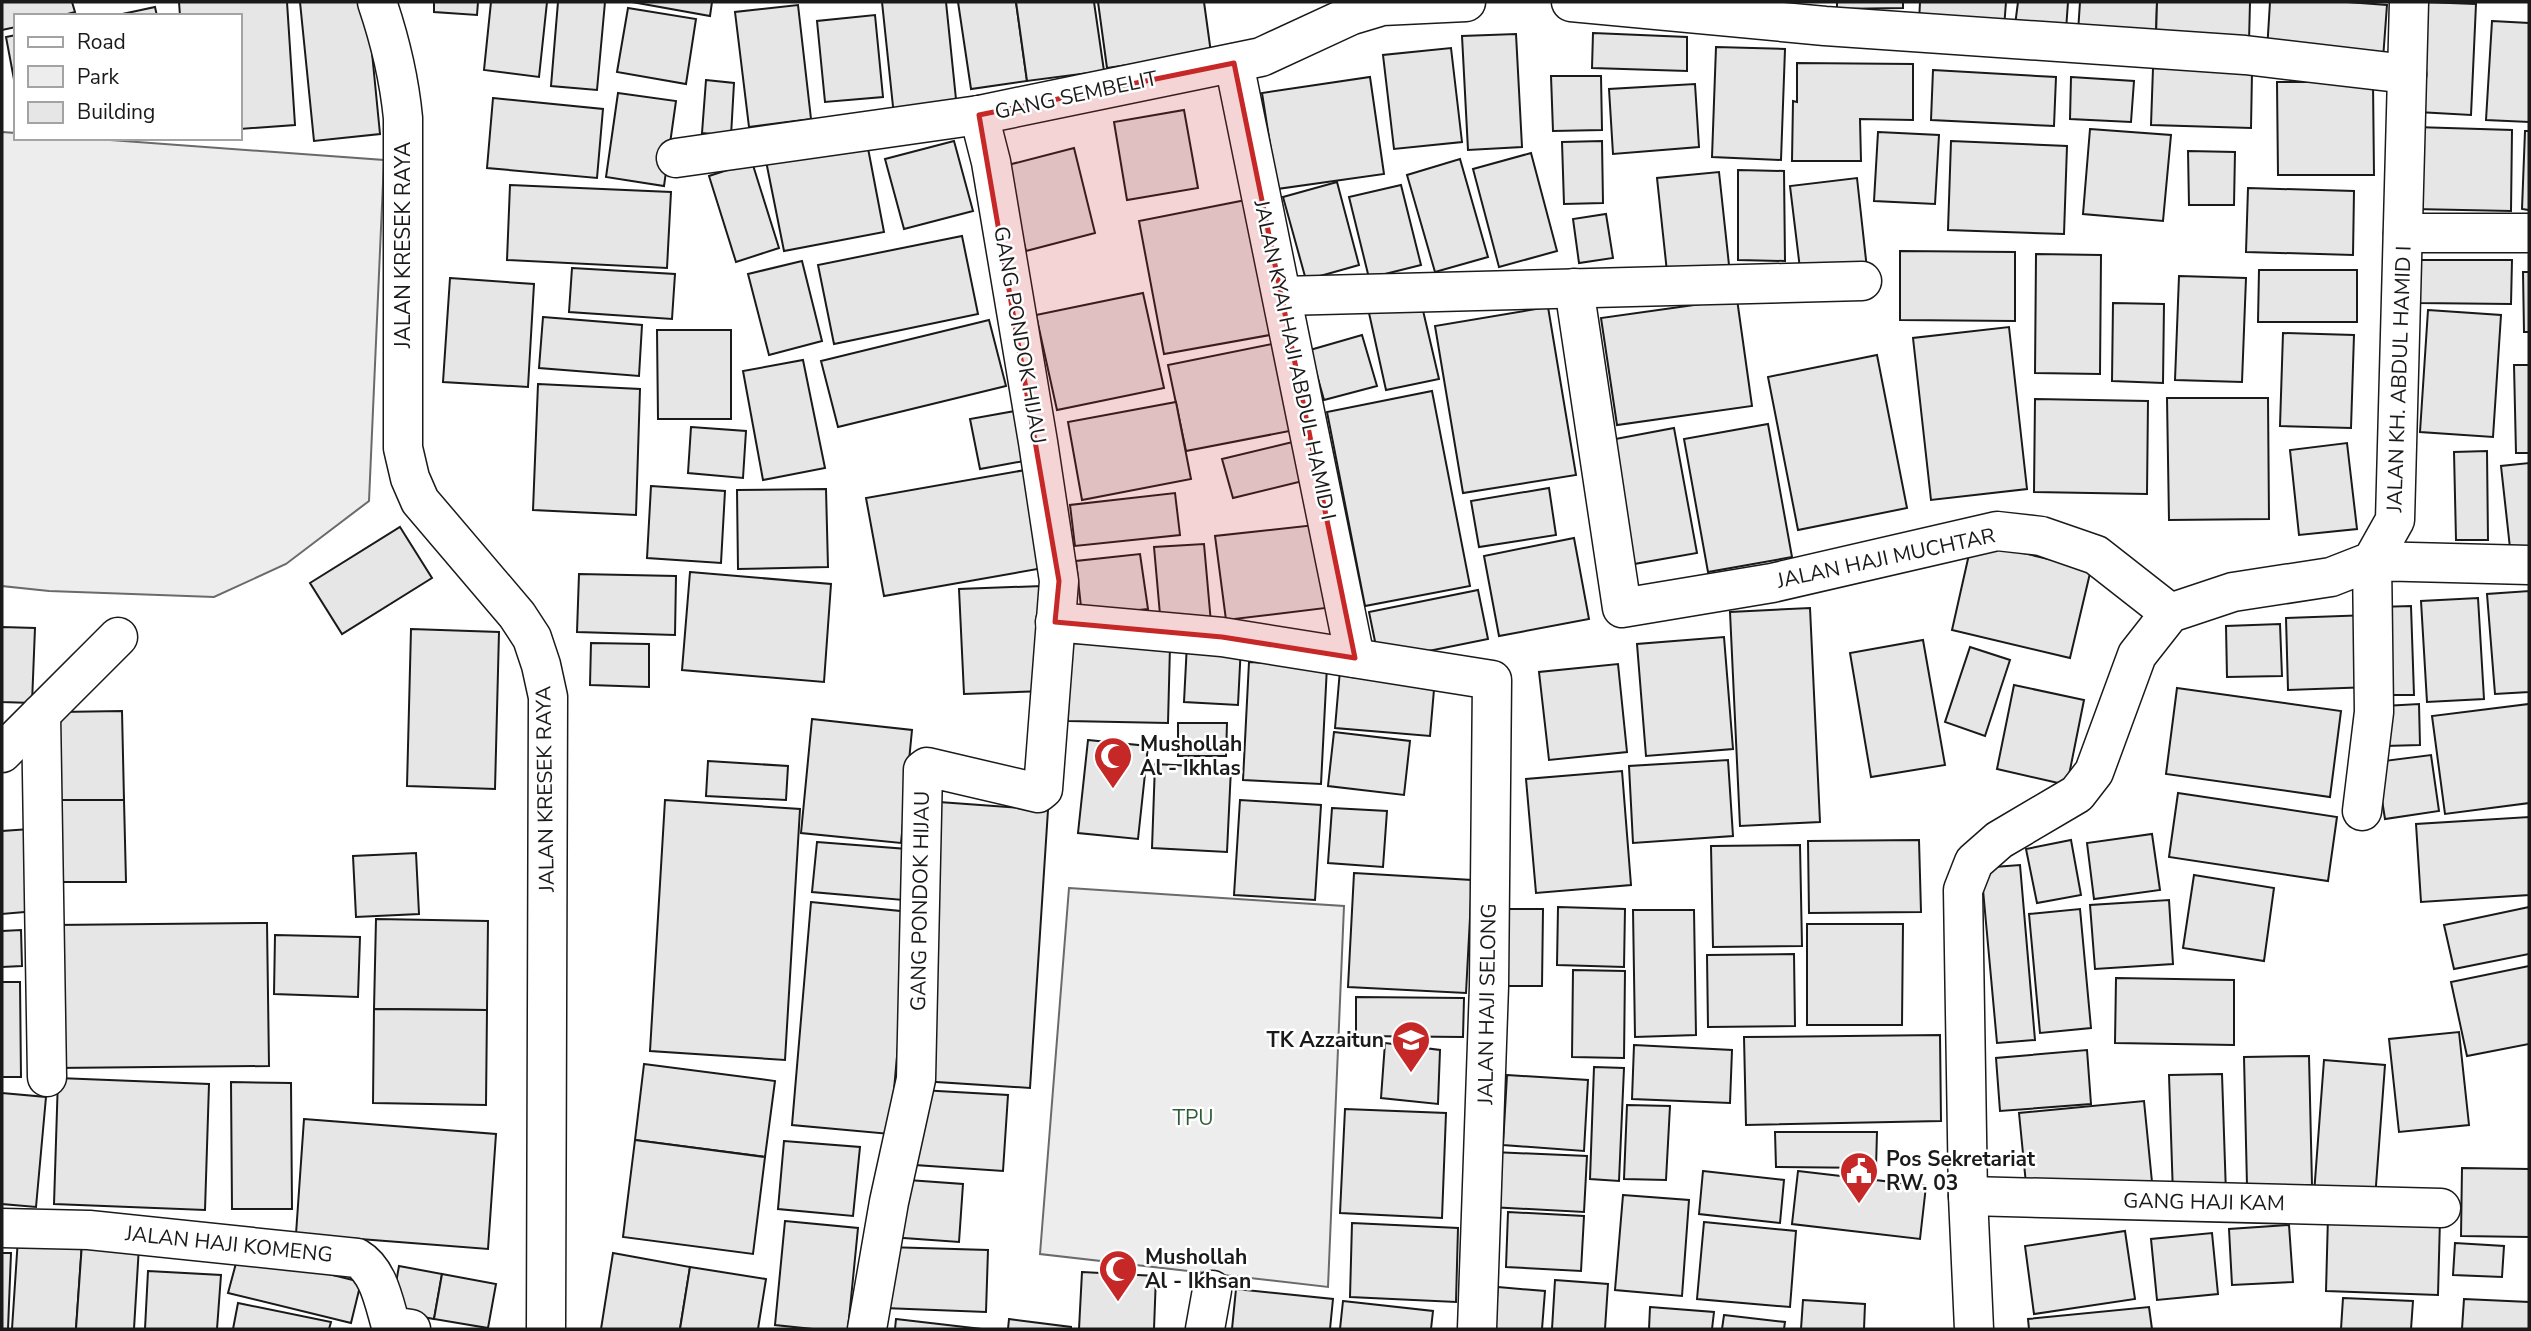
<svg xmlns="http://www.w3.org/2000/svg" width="2531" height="1331" font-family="'Nunito Sans',sans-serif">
<rect width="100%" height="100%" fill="#fff"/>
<!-- green -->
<g fill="#ededed" stroke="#6a6a6a" stroke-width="2">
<polygon points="2,132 16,133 16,138 83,138 384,160 369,501 286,564 214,597 49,591 2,586"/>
<polygon points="1069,888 1344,906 1328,1287 1040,1254"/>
</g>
<!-- building -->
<g fill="#e6e6e6" stroke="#1a1a1a" stroke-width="2">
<polygon points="2,2 72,2 75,12 60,16 16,16 16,27 2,30"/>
<polygon points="179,2 287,2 295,125 240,129 240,16 180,16"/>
<polygon points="300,2 367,2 380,134 314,141"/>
<polygon points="434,2 478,2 477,15 434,12"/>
<polygon points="491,2 547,2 539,77 484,70"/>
<polygon points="558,2 605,2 597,90 551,86"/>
<polygon points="632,2 712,2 710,16"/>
<polygon points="882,2 946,2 957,109 894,116"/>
<polygon points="958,2 1016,2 1027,81 971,89"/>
<polygon points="1016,2 1094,2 1104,71 1027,81"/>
<polygon points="1098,2 1204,2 1211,53 1107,68"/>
<polygon points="1837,2 1903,2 1903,8 1837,9"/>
<polygon points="1920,2 2006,2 2004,28 1919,22"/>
<polygon points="2018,2 2068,2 2066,30 2015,25"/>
<polygon points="2080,2 2157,2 2156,36 2078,32"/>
<polygon points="2157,2 2250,2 2249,42 2156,36"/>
<polygon points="2270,2 2347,2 2387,5 2383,59 2267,51"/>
<polygon points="2424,2 2476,4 2471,115 2418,112"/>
<polygon points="798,5 811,119 749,127 735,12"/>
<polygon points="155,7 157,16 113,16"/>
<polygon points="628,8 696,19 686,84 617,72"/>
<polygon points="875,15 883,97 825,102 817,21"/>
<polygon points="2492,21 2529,23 2529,122 2486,120"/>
<polygon points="1593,33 1687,37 1687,71 1592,68"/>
<polygon points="1516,34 1522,147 1468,150 1462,36"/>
<polygon points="16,35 16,90 6,37"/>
<polygon points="1716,47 1785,49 1781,160 1712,157"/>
<polygon points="1451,48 1462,142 1394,149 1383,55"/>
<polygon points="1797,63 1913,64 1913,120 1860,119 1861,161 1792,161 1793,101 1797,102"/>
<polygon points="2153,68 2252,72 2251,128 2151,125"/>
<polygon points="1933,70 2056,77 2054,126 1931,120"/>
<polygon points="1551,76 1601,76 1602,130 1553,131"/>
<polygon points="1370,77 1384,174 1277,189 1262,93"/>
<polygon points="2071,77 2134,81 2131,122 2070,119"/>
<polygon points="706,80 734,83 731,136 702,133"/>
<polygon points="2277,82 2373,82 2374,175 2278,175"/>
<polygon points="1695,84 1699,147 1613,154 1609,89"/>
<polygon points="618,93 676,101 664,186 606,177"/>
<polygon points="493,98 603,109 597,178 487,168"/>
<polygon points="1184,110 1198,188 1127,200 1114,122"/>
<polygon points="2415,127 2512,130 2511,211 2414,209"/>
<polygon points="2090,129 2171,135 2163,221 2083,214"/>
<polygon points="2525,131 2529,131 2529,210 2522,209"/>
<polygon points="1878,132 1939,135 1935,204 1874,201"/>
<polygon points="954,141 973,211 904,229 885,159"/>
<polygon points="1602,141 1603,203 1564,204 1562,142"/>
<polygon points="1951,141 2067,146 2064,234 1948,230"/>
<polygon points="867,143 884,232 784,251 766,161"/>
<polygon points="1074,148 1095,233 1026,251 1004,166"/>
<polygon points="2188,151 2235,152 2234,205 2189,205"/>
<polygon points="1531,153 1557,251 1499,267 1473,169"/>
<polygon points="1460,159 1488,257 1435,272 1407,175"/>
<polygon points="752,162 779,248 736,262 709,176"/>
<polygon points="1738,170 1784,171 1785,261 1738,260"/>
<polygon points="1719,172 1729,265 1667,272 1657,178"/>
<polygon points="1857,178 1867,269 1801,277 1790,186"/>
<polygon points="1337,182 1359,265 1306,280 1283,197"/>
<polygon points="510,185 671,192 667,268 507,260"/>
<polygon points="1401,185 1421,265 1369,278 1349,197"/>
<polygon points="2248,188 2354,191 2353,255 2246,252"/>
<polygon points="1256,198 1281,333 1164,354 1139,221"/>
<polygon points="1606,214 1613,258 1579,263 1573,219"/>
<polygon points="962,236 978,314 834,344 818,265"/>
<polygon points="1900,251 2015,252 2015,321 1900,320"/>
<polygon points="2036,254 2101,255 2100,374 2035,373"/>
<polygon points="2417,260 2512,260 2511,304 2417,303"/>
<polygon points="802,261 822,341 769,355 748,274"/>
<polygon points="572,268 675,274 672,319 569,312"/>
<polygon points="2259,270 2357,270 2357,322 2258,322"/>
<polygon points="2523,272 2529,272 2529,332 2524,332"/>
<polygon points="2179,276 2246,278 2242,382 2175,380"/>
<polygon points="450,278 534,284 528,387 443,382"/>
<polygon points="1143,293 1164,388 1057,410 1036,315"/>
<polygon points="1737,299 1752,406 1617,425 1601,318"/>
<polygon points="1421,302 1439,379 1386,390 1369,313"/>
<polygon points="2113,303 2164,304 2163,383 2112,381"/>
<polygon points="1548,307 1576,475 1463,493 1435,326"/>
<polygon points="2428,310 2501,315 2493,437 2420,432"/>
<polygon points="543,317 642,325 639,376 539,368"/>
<polygon points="989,320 1006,386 838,427 821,361"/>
<polygon points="2009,327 2027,489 1931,500 1913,338"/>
<polygon points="657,330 731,330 731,419 658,419"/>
<polygon points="2283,333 2354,335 2351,428 2280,426"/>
<polygon points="1362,335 1377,386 1324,400 1310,350"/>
<polygon points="1287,341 1305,428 1186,451 1168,365"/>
<polygon points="1877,355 1907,508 1798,530 1768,377"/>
<polygon points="803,360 825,468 763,480 743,371"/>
<polygon points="2514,365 2529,365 2529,453 2516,453"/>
<polygon points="538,384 640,389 636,515 533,510"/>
<polygon points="1432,391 1470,586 1365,606 1327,412"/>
<polygon points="2167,398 2268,398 2269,519 2169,520"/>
<polygon points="2035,399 2148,401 2147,494 2034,492"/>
<polygon points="1176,402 1191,479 1082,500 1068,422"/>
<polygon points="1015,411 1024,461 980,469 970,419"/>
<polygon points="1768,424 1792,557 1708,572 1684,439"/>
<polygon points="691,427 746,431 743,478 688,473"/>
<polygon points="1674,428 1697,553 1634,564 1610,440"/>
<polygon points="1305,439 1315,478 1233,498 1222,459"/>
<polygon points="2347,443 2357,529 2299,535 2290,450"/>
<polygon points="2487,451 2488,540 2456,540 2454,452"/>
<polygon points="2529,463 2529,555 2511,557 2501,466"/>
<polygon points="1031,469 1049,567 884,596 866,498"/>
<polygon points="651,486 725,491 721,563 647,558"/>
<polygon points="1549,488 1556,535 1479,547 1471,501"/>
<polygon points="826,489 828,567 738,569 737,490"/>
<polygon points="1175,493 1180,535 1075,546 1070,505"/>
<polygon points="1324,524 1334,607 1226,620 1215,536"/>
<polygon points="400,527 432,578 342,634 310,583"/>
<polygon points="1574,538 1589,619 1499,636 1484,556"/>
<polygon points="1972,541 2091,569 2070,658 1952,630"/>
<polygon points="1204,544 1211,623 1161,626 1154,547"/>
<polygon points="1140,554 1148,609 1082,616 1076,561"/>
<polygon points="690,572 831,584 824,682 682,670"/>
<polygon points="579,574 676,576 675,635 577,632"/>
<polygon points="1042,586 1046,691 964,694 959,589"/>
<polygon points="1478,590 1488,639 1379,661 1369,612"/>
<polygon points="2529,591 2529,692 2495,694 2487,594"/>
<polygon points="2478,598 2484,699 2427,702 2421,601"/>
<polygon points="2411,606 2414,695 2382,695 2378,607"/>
<polygon points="1810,608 1820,822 1740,826 1730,612"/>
<polygon points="2369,615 2371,687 2288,690 2286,618"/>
<polygon points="2280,624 2282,676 2227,677 2226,626"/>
<polygon points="2,627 35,628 32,703 2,702"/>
<polygon points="411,629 499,632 495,789 407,786"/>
<polygon points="1724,637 1733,749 1646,756 1637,644"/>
<polygon points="1923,640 1945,765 1871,777 1850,653"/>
<polygon points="591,643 649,644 649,687 590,685"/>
<polygon points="1069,643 1170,646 1168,723 1068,721"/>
<polygon points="1187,643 1241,645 1238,705 1184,702"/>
<polygon points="1970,647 2010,660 1985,736 1945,722"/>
<polygon points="1249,662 1327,666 1321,784 1243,780"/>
<polygon points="1618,664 1627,752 1549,760 1539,672"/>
<polygon points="1340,670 1435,678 1430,736 1335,728"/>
<polygon points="2014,685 2084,700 2067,785 1997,769"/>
<polygon points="2177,688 2341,711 2330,797 2166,774"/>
<polygon points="2419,704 2420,745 2385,746 2384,706"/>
<polygon points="2529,704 2529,803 2445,814 2432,716"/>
<polygon points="122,711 124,800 60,800 59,712"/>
<polygon points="812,719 912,730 901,843 801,833"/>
<polygon points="1178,723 1227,723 1226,756 1178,756"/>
<polygon points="1334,732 1410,741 1404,795 1328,786"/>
<polygon points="1088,740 1148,746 1138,839 1078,833"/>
<polygon points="2431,755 2439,811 2385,819 2376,762"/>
<polygon points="1728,760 1733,836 1633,843 1629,766"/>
<polygon points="708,761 788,766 786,800 706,796"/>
<polygon points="1155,764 1231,768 1227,852 1152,848"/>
<polygon points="1622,771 1631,885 1536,893 1526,779"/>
<polygon points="2178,793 2337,817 2328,881 2169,857"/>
<polygon points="60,800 124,800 126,882 62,882"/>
<polygon points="665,800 800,809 785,1060 650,1051"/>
<polygon points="1240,800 1321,805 1315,900 1234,895"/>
<polygon points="939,802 1048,810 1030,1088 921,1081"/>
<polygon points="1332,808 1387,811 1383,867 1328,863"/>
<polygon points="2529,817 2529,895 2421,902 2416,824"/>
<polygon points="30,829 36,911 2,914 2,831"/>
<polygon points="2152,834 2160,890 2094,899 2087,843"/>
<polygon points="1919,840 1921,912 1809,913 1808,841"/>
<polygon points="2071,840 2081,895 2037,903 2026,849"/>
<polygon points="817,842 907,849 903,900 812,892"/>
<polygon points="1800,845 1802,946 1713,947 1711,846"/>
<polygon points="416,853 419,914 356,917 353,856"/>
<polygon points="2020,865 2035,1040 1997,1043 1981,868"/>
<polygon points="1354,873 1472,880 1466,993 1348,987"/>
<polygon points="2194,875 2274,888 2264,961 2183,948"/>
<polygon points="2169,900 2173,964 2095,969 2090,905"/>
<polygon points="811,902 910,912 890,1134 792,1125"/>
<polygon points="1558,907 1625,909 1624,967 1557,965"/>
<polygon points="2529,907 2529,954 2454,969 2444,925"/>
<polygon points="1497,909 1543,909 1542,986 1497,986"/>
<polygon points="2080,909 2091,1028 2040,1033 2029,914"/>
<polygon points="1633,910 1694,910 1696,1035 1635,1037"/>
<polygon points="376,919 488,921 487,1010 374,1009"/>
<polygon points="267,923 269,1066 55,1068 53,925"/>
<polygon points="1807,924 1903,924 1902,1025 1807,1025"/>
<polygon points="21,930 22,966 2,967 2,931"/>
<polygon points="275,935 360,937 358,997 274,994"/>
<polygon points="1794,954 1795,1026 1708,1027 1707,955"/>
<polygon points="2529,966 2529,1044 2467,1056 2451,982"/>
<polygon points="1573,970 1625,971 1624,1058 1572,1057"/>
<polygon points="2116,978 2234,980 2234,1045 2115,1043"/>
<polygon points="2,982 20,982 21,1077 2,1077"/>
<polygon points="1356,997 1464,998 1463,1037 1356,1036"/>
<polygon points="374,1009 487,1010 486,1105 373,1103"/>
<polygon points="2459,1032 2469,1125 2399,1132 2389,1039"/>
<polygon points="1940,1035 1941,1121 1746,1125 1744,1037"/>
<polygon points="1385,1043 1440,1050 1438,1104 1381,1098"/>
<polygon points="1634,1045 1732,1050 1730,1103 1632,1099"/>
<polygon points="2087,1050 2091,1104 2000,1111 1996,1058"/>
<polygon points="2309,1056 2312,1185 2247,1186 2244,1057"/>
<polygon points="2324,1060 2385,1065 2375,1199 2314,1194"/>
<polygon points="644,1064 775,1081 765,1157 635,1140"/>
<polygon points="1594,1067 1624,1068 1619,1181 1590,1179"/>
<polygon points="2222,1074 2226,1194 2173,1195 2169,1075"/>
<polygon points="1507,1075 1588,1080 1584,1151 1503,1145"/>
<polygon points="58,1078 209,1084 205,1210 54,1204"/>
<polygon points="231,1082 291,1083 292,1209 232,1209"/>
<polygon points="920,1090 1008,1095 1003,1171 915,1165"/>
<polygon points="2,1093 46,1097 36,1207 2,1204"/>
<polygon points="2144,1101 2152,1182 2027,1194 2019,1113"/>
<polygon points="1627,1105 1670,1106 1666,1180 1624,1179"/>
<polygon points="1345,1109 1446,1113 1442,1218 1340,1213"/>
<polygon points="304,1119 496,1134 488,1249 296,1234"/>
<polygon points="1775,1132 1877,1132 1876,1168 1776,1167"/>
<polygon points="635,1140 765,1157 753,1254 623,1237"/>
<polygon points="784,1141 860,1147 853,1216 778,1209"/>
<polygon points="1493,1152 1587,1156 1584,1212 1490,1207"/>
<polygon points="2462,1168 2529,1169 2529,1237 2461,1236"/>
<polygon points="1703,1171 1784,1180 1780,1223 1699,1214"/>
<polygon points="1798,1171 1926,1186 1920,1239 1792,1224"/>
<polygon points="894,1179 963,1184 959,1242 890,1237"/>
<polygon points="1623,1195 1689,1200 1682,1296 1615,1290"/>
<polygon points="1508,1212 1584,1216 1581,1271 1506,1267"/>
<polygon points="2328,1216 2440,1219 2438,1295 2326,1291"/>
<polygon points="785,1221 858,1228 848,1329 813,1329 775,1325"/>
<polygon points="1704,1222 1796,1231 1790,1307 1697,1299"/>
<polygon points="1352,1223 1458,1228 1456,1302 1350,1297"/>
<polygon points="2289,1225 2293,1282 2232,1285 2229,1229"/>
<polygon points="2125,1231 2135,1299 2034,1314 2025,1246"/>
<polygon points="2212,1233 2218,1294 2157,1300 2151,1239"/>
<polygon points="18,1238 82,1243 76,1329 12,1329"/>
<polygon points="82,1243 139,1246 134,1329 76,1329"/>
<polygon points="2455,1243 2504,1246 2502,1277 2453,1275"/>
<polygon points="886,1247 988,1250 986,1312 884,1308"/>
<polygon points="239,1252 361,1282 351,1323 228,1293"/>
<polygon points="2,1253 11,1253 8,1329 2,1329"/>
<polygon points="613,1253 690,1267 680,1329 601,1329"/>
<polygon points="399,1266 442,1274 434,1319 391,1311"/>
<polygon points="690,1267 766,1279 758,1329 680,1329"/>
<polygon points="148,1271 221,1275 217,1329 145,1329"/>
<polygon points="1082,1272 1156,1276 1154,1329 1079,1329"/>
<polygon points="442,1274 496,1284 488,1328 434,1319"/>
<polygon points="1555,1280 1608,1284 1605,1329 1552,1329"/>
<polygon points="1498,1287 1545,1291 1542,1329 1494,1329"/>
<polygon points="1236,1289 1333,1299 1330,1329 1232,1329"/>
<polygon points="2343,1298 2413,1301 2411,1329 2341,1329"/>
<polygon points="2464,1299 2529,1302 2529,1329 2462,1329"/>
<polygon points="1803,1300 1865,1304 1864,1329 1801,1329"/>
<polygon points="1343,1301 1433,1311 1431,1329 1340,1329"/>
<polygon points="238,1303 331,1322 329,1329 233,1329"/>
<polygon points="1650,1307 1714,1312 1712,1329 1649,1329"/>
<polygon points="2149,1307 2152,1329 2029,1329 2028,1319"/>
<polygon points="1724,1315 1785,1322 1784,1329 1722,1329"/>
<polygon points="896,1319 982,1329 895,1329"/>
<polygon points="1009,1319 1071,1327 1071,1329 1008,1329"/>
</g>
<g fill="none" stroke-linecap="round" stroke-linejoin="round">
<defs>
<g id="minor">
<path d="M377,2C390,40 399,77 403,118V448L410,478L420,501L517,615L532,638L541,665L548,697L546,1329"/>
<polyline points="1571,2 1825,26 2245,55 2407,74"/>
<polyline points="1234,63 1355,658"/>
<polyline points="676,158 979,115 1261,57 1352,15 1382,6 1466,2"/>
<polyline points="2403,233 2529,233"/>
<polyline points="1574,288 1622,608 1772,583 1997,531 2041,536 2096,555 2170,613"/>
<polyline points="1282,296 1862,281"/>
<polyline points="1055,622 1222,637 1492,680 1489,986 1477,1329"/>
<polyline points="41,714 47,1077"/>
<polyline points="2,753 118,637"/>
<polyline points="2362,811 2374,712 2372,561 2529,565"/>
<polyline points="1968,1196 2441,1208"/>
<path d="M2,1228L89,1230L357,1258C379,1271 384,1303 391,1326L411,1329"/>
<polyline points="867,1329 889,1202 916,1079 923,770 927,767 1038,793 1043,789 1059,581 1038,442 991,162 979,115"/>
<polyline points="1205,1329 1212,1290"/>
<polyline points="1974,1329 1968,1196 1963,890 1974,862 1999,840 2077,794 2094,772 2137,655 2170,613 2233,592 2331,577 2372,561 2395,520 2409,2"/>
</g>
</defs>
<!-- minor casing -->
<use href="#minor" stroke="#1a1a1a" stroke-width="41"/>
<!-- minor -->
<use href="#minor" stroke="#fff" stroke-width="38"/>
</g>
<!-- marked area -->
<path fill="#c62828" fill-opacity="0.2" stroke="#c62828" stroke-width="5" stroke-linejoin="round" d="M1234,63L1355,658L1222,637L1055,622L1059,581L979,115Z"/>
<!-- icons -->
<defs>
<symbol id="mosque-pin" viewBox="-11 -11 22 30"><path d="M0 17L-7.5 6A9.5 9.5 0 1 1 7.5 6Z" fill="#c62828" stroke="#fff"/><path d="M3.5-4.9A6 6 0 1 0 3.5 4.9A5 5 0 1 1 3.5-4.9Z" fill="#fff"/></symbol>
<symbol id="school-pin" viewBox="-11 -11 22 30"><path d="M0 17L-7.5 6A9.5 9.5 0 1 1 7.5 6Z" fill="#c62828" stroke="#fff"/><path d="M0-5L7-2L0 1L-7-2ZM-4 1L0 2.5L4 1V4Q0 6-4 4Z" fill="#fff"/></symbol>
<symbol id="civic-pin" viewBox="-11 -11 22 30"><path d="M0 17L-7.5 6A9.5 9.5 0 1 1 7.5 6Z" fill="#c62828" stroke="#fff"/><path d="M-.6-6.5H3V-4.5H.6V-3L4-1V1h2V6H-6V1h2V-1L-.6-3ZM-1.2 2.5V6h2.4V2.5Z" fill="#fff"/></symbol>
</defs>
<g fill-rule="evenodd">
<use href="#mosque-pin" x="1091" y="734" width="44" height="60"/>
<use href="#school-pin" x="1389" y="1018" width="44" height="60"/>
<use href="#civic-pin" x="1837" y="1149" width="44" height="60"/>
<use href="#mosque-pin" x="1096" y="1247" width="44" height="60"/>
</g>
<g text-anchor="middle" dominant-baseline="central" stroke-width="5" stroke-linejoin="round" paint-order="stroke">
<!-- street labels -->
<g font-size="21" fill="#1a1a1a" stroke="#fff">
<text transform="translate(1076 95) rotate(-12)">GANG SEMBELIT</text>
<text transform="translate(403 245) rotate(-90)">JALAN KRESEK RAYA</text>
<text transform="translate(1020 335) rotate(80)">GANG PONDOK HIJAU</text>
<text transform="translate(1295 360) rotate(78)">JALAN KYAI HAJI ABDUL HAMID I</text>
<text transform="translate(2399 379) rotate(-88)">JALAN KH. ABDUL HAMID I</text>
<text transform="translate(1886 558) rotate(-12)">JALAN HAJI MUCHTAR</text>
<text transform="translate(545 789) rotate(-91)">JALAN KRESEK RAYA</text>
<text transform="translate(920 901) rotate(-89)">GANG PONDOK HIJAU</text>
<text transform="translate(1487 1004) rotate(-89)">JALAN HAJI SELONG</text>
<text transform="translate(2204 1202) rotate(1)">GANG HAJI KAM</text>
<text transform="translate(229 1244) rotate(6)">JALAN HAJI KOMENG</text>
</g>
<!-- poi labels -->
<g font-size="21" font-weight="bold" fill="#1a1a1a" stroke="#fff" text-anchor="start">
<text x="1140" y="744">Mushollah<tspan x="1140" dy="24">Al - Ikhlas</tspan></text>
<text x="1384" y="1040" text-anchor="end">TK Azzaitun</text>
<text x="1886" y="1159">Pos Sekretariat<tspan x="1886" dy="24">RW. 03</tspan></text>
<text x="1145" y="1257">Mushollah<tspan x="1145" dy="24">Al - Ikhsan</tspan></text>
</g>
<!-- park labels -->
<g font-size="21" fill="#2b5a34" stroke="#fff">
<text x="1193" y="1118">TPU</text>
</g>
</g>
<!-- border -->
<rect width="2531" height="1331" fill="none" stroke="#1a1a1a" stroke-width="7"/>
<!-- legend -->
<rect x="14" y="14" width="228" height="126" fill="#ffffff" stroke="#a3a3a3" stroke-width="2"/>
<rect x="28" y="37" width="35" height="10" fill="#ffffff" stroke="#a3a3a3" stroke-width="2"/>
<text x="77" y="49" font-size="21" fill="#1a1a1a">Road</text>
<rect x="28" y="66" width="35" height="21" fill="#ededed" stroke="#a3a3a3" stroke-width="2"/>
<text x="77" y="84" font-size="21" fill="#1a1a1a">Park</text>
<rect x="28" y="102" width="35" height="21" fill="#e6e6e6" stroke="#a3a3a3" stroke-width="2"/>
<text x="77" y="119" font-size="21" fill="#1a1a1a">Building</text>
</svg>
